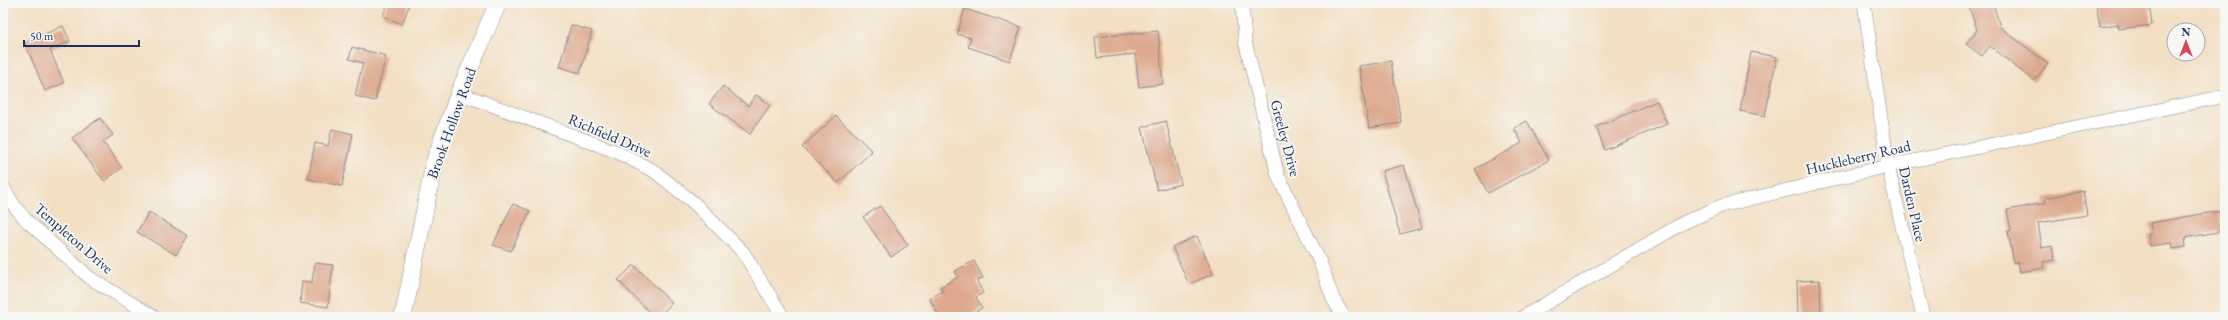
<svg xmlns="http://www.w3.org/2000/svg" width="2228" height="320" font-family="'EB Garamond',serif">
<rect width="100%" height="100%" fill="#f6f6f2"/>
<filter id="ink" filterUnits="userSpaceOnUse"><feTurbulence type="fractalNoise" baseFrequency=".025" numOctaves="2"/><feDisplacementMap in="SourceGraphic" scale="8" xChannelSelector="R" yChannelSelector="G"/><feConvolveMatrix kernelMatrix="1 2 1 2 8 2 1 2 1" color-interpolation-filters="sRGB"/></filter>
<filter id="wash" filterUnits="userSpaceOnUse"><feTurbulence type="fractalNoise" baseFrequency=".012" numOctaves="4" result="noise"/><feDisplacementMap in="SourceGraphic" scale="16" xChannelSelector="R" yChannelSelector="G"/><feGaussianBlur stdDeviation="0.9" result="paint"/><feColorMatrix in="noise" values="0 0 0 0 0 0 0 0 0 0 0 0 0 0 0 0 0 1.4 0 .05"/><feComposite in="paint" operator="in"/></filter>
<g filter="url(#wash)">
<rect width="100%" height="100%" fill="#f3dfc3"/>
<g id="blocks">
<!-- building -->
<g fill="#dda88d">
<polygon points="388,3 410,3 402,24 383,16"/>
<polygon points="1982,3 1993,3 2000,27 2048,64 2034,81 1990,46 1982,56 1966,44 1977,30 1969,7"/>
<polygon points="2096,3 2149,3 2152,25 2119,29 2118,24 2100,27"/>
<polygon points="965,9 1021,27 1010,61 968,47 971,38 957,34"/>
<polygon points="571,25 592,31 580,73 559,67"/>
<polygon points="63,26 70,41 50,50 64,83 45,91 25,43"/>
<polygon points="1158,31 1163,84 1139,87 1135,54 1097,58 1095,37"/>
<polygon points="352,47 386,56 375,101 355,96 363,63 349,59"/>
<polygon points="1751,52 1777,57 1765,116 1740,111"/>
<polygon points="1391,61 1401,123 1369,128 1359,66"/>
<polygon points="723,86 748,106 756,95 770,105 750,134 709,104"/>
<polygon points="1657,101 1667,124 1605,150 1596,127"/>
<polygon points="836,116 872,151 838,183 802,147"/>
<polygon points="100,118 113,135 103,142 122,168 104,181 72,138"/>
<polygon points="1166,121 1181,184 1157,190 1142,127"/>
<polygon points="1527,121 1549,160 1488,193 1475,169 1522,143 1514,128"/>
<polygon points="332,129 353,134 342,186 308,179 315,143 328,146"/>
<polygon points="1404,165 1422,228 1400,234 1382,171"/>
<polygon points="2083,191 2087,215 2038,223 2042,248 2052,246 2054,260 2043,262 2044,268 2020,272 2018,262 2014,263 2008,231 2011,230 2007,210 2046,203 2045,198"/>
<polygon points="513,204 530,211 511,251 493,245"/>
<polygon points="880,206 908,245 891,257 863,217"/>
<polygon points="2219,211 2223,231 2185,238 2186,247 2173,249 2172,243 2150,246 2148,234 2152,234 2150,223"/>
<polygon points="149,212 188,236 176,255 137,232"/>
<polygon points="1197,236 1213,274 1189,284 1172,247"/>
<polygon points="974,261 983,278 977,281 983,293 976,297 982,308 966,317 940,317 929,298 943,291 940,287 958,277 955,271"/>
<polygon points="315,263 333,265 328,307 300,303 302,281 312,282"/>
<polygon points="634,265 672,303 658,317 654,317 618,280"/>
<polygon points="1820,280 1821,317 1798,317 1797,281"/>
</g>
</g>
</g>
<g filter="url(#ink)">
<use href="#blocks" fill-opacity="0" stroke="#878790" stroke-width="1"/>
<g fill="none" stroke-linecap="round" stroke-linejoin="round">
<defs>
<g id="minor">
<polyline points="1242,3 1245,41 1278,176 1320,262 1333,299 1344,317"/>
<polyline points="1864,3 1888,166 1923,317"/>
<polyline points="459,93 617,152 654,171 694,203 743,252 783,317"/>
<polyline points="3,187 15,207 27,221 90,278 154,317"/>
<polyline points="1523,317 1683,223 1721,206 1888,166 2225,96"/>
</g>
<polyline id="tertiary" points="403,317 435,160 459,93 498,3"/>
</defs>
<!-- minor casing -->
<use href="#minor" stroke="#878790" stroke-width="14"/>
<!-- tertiary casing -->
<use href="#tertiary" stroke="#878790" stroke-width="18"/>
<!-- minor -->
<use href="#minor" stroke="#fff" stroke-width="13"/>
<!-- tertiary -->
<use href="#tertiary" stroke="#fff" stroke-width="17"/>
</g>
</g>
<g text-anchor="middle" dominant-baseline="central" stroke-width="4" stroke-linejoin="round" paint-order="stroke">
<!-- street labels -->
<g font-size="15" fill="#1b2f5e" stroke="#f6f6f2">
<text transform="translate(451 123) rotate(-70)">Brook Hollow Road</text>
<text transform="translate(610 135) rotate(23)">Richfield Drive</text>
<text transform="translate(1286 138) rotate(75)">Greeley Drive</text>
<text transform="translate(1858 157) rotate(-13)">Huckleberry Road</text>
<text transform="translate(1913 204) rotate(77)">Darden Place</text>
<text transform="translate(74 238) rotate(41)">Templeton Drive</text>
</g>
</g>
<!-- margin -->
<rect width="2228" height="320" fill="none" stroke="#f6f6f2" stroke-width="16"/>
<!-- north arrow -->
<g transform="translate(2186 42)"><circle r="19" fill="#f6f6f2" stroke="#9ea6b7"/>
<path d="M0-3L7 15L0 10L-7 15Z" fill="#d1495b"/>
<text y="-6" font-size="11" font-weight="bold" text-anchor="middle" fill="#1b2f5e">N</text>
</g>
<!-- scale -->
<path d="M24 40v6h115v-6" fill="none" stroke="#1b2f5e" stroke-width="2"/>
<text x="30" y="40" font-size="12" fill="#1b2f5e" stroke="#f6f6f2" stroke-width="3" paint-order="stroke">50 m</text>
</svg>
